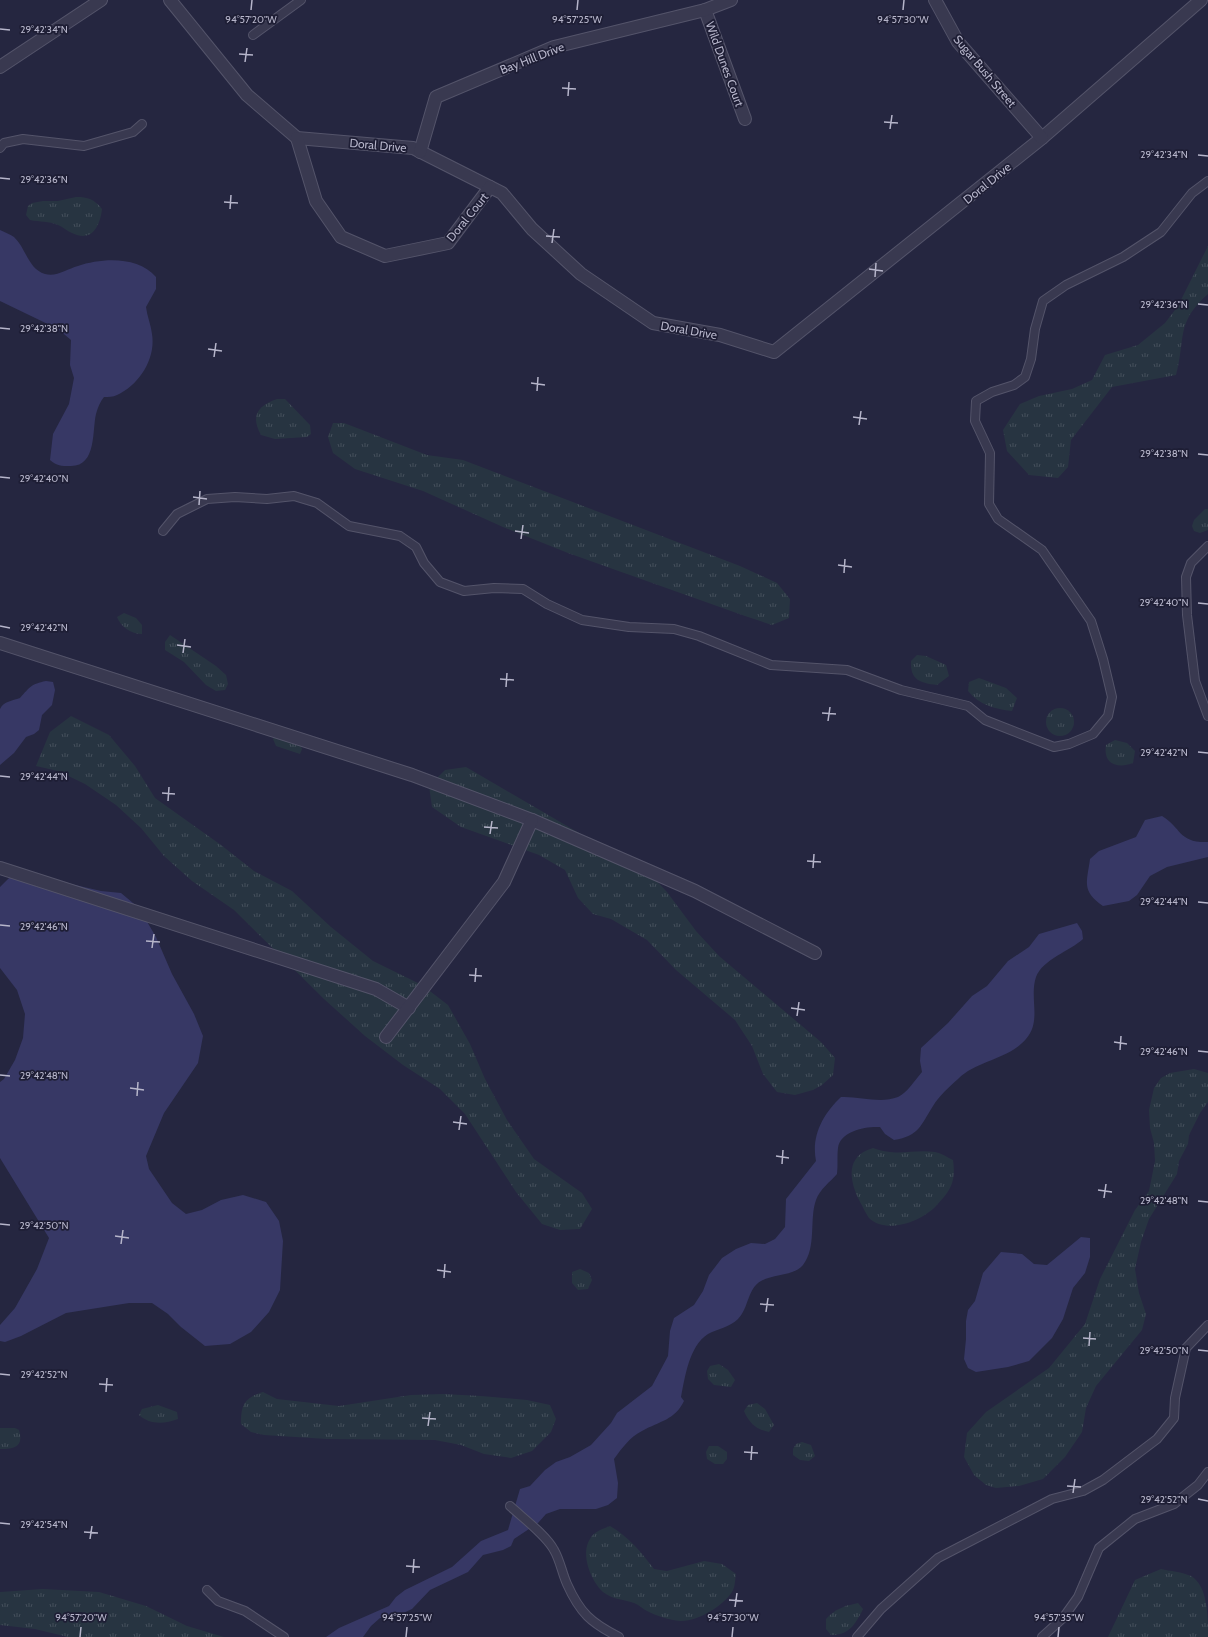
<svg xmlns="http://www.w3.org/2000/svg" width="1208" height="1637" font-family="Cabin,sans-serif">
<defs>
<pattern id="grass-tufts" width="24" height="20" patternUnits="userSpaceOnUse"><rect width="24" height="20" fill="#273441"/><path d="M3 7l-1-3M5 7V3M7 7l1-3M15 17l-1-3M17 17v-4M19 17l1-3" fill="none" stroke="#444f5b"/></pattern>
</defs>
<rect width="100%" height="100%" fill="#252640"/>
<!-- grass -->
<g fill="url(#grass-tufts)">
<path d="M76,197C88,197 94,199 102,209C100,226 92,243 72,233C67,231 63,227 58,225C49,221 40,222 30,220L26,215L28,206L32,203L43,201H58Z"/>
<path d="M1208,246V294C1175,323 1186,339 1176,375L1112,387L1071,440L1068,467L1058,478L1029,475L1007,451L1003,430L1020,404L1039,396L1072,389L1092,380L1105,355L1138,345L1165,323L1178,306Z"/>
<path d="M277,399H285L310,425L311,434L307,437L275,439L261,435C250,415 258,406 277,399Z"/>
<polygon points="333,423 344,423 427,455 463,460 740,566 777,583 790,599 789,618 772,625 745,616 568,553 503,527 423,491 355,469 333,453 328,437"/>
<polygon points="1205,509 1208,509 1208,530 1200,533 1194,531 1192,526 1194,520"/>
<path d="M124,613L136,618L142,625V634C131,634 121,627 117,617Z"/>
<polygon points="170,635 216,666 226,675 228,684 225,690 216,691 206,685 184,662 165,650 165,642"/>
<path d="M917,655L926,656L946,665L949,676L937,685C920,683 910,680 911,661Z"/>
<path d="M979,678L1006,688L1017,698L1012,711C995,709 979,705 968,691L969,682Z"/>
<circle cx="1060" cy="722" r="14"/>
<polygon points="71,716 109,735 135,766 155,798 221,845 254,871 292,891 331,927 373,961 422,985 448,1005 470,1044 485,1079 507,1120 534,1159 582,1193 592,1209 580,1229 560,1230 542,1224 516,1192 465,1114 440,1089 403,1065 365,1036 324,999 234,910 192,881 164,856 141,828 116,805 85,784 58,771 36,766 50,732"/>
<polygon points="276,732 300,743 302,749 300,754 276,746 273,739"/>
<path d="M1115,740L1127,743L1135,751L1133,763C1117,769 1103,764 1106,745Z"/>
<polygon points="466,767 651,875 667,892 696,931 719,956 821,1042 835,1058 833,1075 822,1085 813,1090 795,1095 777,1092 763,1074 752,1046 735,1020 676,970 647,940 611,919 593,914 578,898 565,870 539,855 461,827 432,807 429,786 445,770"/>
<polygon points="1194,1069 1208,1073 1208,1102 1200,1113 1189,1135 1188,1144 1179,1161 1177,1174 1149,1219 1141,1242 1135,1269 1139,1293 1146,1314 1142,1330 1096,1386 1086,1408 1082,1432 1065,1457 1043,1479 1019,1486 996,1488 986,1485 974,1475 964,1457 967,1433 986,1412 1049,1368 1085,1324 1100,1279 1135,1210 1149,1191 1155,1161 1154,1143 1150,1128 1149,1110 1154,1088 1161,1078 1170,1073"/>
<path d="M873,1148C898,1157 912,1149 935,1152C941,1153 947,1157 953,1160C956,1182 951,1190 936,1206C922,1221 887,1235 869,1218C866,1214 863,1207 860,1202C849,1180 845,1156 873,1148Z"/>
<polygon points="580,1269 589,1273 592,1280 588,1289 578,1290 572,1283 572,1272"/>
<polygon points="719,1364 728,1370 735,1380 731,1387 714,1385 708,1379 707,1371 710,1366"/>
<path d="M263,1392L277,1399L339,1406L411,1395L443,1394L481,1396L527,1400L550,1405L556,1419L551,1432L532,1451L511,1458L484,1454L461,1445L435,1440L327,1439L264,1435L251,1432L241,1424C241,1405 244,1398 263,1392Z"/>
<path d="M757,1403L765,1409L774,1425L769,1432C757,1430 749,1423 744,1411L748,1405Z"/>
<path d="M158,1405L177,1412L178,1419C164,1424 150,1425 139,1415L142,1409Z"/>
<path d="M0,1428H15L19,1430C24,1447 14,1449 0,1449Z"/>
<polygon points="802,1442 811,1445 815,1456 809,1461 800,1460 793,1455 793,1449 796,1444"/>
<polygon points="709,1446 718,1446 727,1452 727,1459 723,1464 715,1464 707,1459 706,1452"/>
<path d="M610,1526C629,1537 641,1552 654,1569L667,1571L704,1561L722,1564L736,1574C735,1580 735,1588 732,1592C723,1606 697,1622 680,1621C670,1620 656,1616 647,1611C643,1609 639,1605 634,1603C623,1599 613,1600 603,1592C591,1581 580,1554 590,1539C594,1531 603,1529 610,1526Z"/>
<path d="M1161,1569C1170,1571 1182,1572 1191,1576C1208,1586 1208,1616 1208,1637H1108L1135,1580Z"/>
<polygon points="43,1589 99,1592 146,1606 187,1626 224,1637 68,1637 35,1629 0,1625 0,1592"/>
<path d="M858,1603L863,1609C855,1625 849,1635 831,1635L826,1629V1619C835,1609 844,1606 858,1603Z"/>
</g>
<!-- water -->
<g fill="#373865">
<path d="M0,230C4,232 10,234 14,237C26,248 28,269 45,274C57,277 67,269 78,266C102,258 138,256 156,277V289L146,307C147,316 151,325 152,334C156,359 139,385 117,395C113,397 108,397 104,397C100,402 98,407 96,414C92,430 97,467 70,466C61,466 57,466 50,460L53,434L69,404L74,378L70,365L71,340L58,329L0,301Z"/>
<path d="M46,681L53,682L55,690L52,705L42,715L39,730L34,734L26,737L14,753L0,765V709C4,701 12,701 20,698C30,687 31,684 46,681Z"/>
<path d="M1162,816C1182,828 1178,843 1208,842V857L1167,867L1150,876L1137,895L1129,901L1103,906C1081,891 1087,882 1090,859L1099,851L1136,837L1145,820Z"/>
<polygon points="13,874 32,875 101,891 121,893 139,908 156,937 172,974 194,1014 203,1036 198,1063 164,1113 146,1156 149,1169 172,1203 186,1214 202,1210 221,1200 243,1195 266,1202 279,1221 283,1241 280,1290 269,1312 251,1332 230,1344 205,1346 181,1327 168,1314 152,1303 129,1303 66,1313 21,1336 5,1342 0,1341 0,1325 15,1308 37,1269 49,1238 0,1158 0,1082 4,1079 15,1060 23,1038 25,1014 17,990 0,968 0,887"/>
<path d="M1077,923L1082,931L1083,939C1070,951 1043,959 1036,977C1029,998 1042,1021 1026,1039C1008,1060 977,1060 958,1079C949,1087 939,1096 933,1106C921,1125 919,1136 894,1140L885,1134L880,1127C866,1126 840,1131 838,1148C837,1156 838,1165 837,1174C830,1182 820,1189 816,1200C809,1219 817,1247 803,1265C794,1276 773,1274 761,1281C747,1289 749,1308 738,1319C730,1327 717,1329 708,1334C689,1346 685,1377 681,1397L684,1401C675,1420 660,1421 642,1431C630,1437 622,1448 614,1459L618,1483L617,1498L608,1505L596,1509H560L546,1514L538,1523L514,1539L511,1546L503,1550L483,1555L468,1572L430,1590L412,1609L399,1615L380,1618L371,1626L363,1637H326L339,1628L389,1606L396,1597L405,1590L452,1567L481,1541L508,1530L520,1489L530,1486L545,1470L556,1462L570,1457L591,1445L611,1423L617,1413L652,1386L668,1356L670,1331L674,1318L694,1305L703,1291L709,1275L722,1258L736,1249L751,1243L765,1244L775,1239L785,1227L786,1199L816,1161C811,1136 823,1114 841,1097C859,1096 880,1104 898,1097C907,1093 915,1080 922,1072L920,1061L921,1048L948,1023L972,996L987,986L1008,961L1029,947L1039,934Z"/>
<polygon points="1081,1237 1090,1238 1090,1257 1085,1273 1073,1288 1063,1319 1052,1338 1029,1361 1008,1367 976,1372 968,1368 964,1359 966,1339 966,1321 968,1310 975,1301 983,1273 1001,1252 1022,1254 1034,1264 1047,1265"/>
</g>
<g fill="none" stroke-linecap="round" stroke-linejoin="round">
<defs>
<g id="service">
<polyline points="253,35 301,0"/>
<polyline points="0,148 4,143 23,139 84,146 133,132 142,124"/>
<polyline points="163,531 177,514 207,499 235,497 267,499 294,496 317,503 349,526 400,536 416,547 424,563 440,582 464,591 494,588 523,589 547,604 582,620 629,627 674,629 699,636 771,665 847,670 901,690 968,706 985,720 1054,747 1069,744 1093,734 1108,716 1112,697 1103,659 1091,621 1042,550 998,519 989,504 990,453 975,421 976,401 992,392 1014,385 1025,377 1031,359 1035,329 1043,301 1066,285 1123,257 1161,232 1192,193 1208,181"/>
<polyline points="1208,546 1191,563 1186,577 1187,615 1195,681 1208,716"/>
<path d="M510,1506C523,1518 546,1535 554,1550C560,1560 562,1573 567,1584C580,1613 591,1623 619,1637"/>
<polyline points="207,1590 218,1601 245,1611 284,1637"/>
<polyline points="857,1637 881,1609 938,1558 1052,1499 1083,1491 1103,1480 1157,1439 1174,1418 1175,1398 1186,1348 1208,1325"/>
<polyline points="1042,1637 1063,1618 1078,1597 1099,1548 1135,1519 1174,1504 1198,1485 1208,1472"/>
</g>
<g id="minor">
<polyline points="170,0 247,95 297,138 413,148 502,193 532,229 581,274 653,323 720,335 774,352 1042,138 1201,0"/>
<polyline points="935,0 958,42 1042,138"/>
<polyline points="705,10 745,119"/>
<polyline points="297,138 316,201 341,237 385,256 448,243 490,187"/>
<polyline points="420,152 436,97 554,47 705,10 731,0"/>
<polyline points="0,643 412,775 532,820 695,891 815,953"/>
<polyline points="0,868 376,989 409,1008"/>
<polyline points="386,1037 504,882 532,820"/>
</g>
<polyline id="tertiary" points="0,67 101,0"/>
</defs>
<!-- service casing -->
<use href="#service" stroke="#54546a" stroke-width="10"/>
<!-- minor casing -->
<use href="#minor" stroke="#54546a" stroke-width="14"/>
<!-- tertiary casing -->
<use href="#tertiary" stroke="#54546a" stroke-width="14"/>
<!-- service -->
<use href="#service" stroke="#393950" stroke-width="8"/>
<!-- minor -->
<use href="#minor" stroke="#393950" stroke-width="12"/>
<!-- tertiary -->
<use href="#tertiary" stroke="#393950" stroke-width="12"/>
</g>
<!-- ticks -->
<path fill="none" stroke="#b6b5ca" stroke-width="1.5" d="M251,10L252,0M577,10L578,0M903,10L904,0M0,29L10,30M239,54L253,55M245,62L247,48M562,88L576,89M568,96L569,82M884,122L898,123M890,129L892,115M1198,155L1208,156M0,178L10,179M224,202L238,203M230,209L231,195M546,236L560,237M552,243L554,229M869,269L883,271M875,277L876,263M1198,304L1208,305M0,328L10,329M208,349L222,351M214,357L216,343M531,383L545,385M537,391L538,377M853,417L867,419M859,425L861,411M1198,454L1208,455M0,477L10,478M193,497L207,499M199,505L200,491M515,531L529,533M521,539L523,525M838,565L852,567M844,573L845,559M1198,603L1208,604M0,626L10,628M177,645L191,647M183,653L185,639M500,679L514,680M506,687L507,673M822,713L836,714M828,721L830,707M1198,752L1208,753M0,776L10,777M162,793L175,794M168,801L169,787M484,827L498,828M490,834L492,821M807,861L821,862M813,868L814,854M1198,902L1208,903M0,925L10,926M146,941L160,942M152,948L154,934M469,975L482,976M475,982L476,968M791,1008L805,1010M797,1016L799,1002M1114,1042L1127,1044M1120,1050L1121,1036M1198,1051L1208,1052M0,1075L10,1076M130,1088L144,1090M137,1096L138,1082M453,1122L467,1124M459,1130L461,1116M776,1156L789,1158M782,1164L783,1150M1098,1190L1112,1192M1104,1198L1106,1184M1198,1201L1208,1202M0,1224L10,1225M115,1236L129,1238M121,1244L123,1230M437,1270L451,1272M444,1278L445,1264M760,1304L774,1305M766,1312L768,1298M1083,1338L1096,1339M1089,1346L1090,1332M1198,1350L1208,1351M0,1374L10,1375M99,1384L113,1385M106,1392L107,1378M422,1418L436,1419M428,1426L430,1412M744,1452L758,1453M751,1460L752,1446M1067,1486L1081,1487M1073,1493L1075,1479M1198,1499L1208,1501M0,1523L10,1524M84,1532L98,1533M90,1539L92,1526M406,1566L420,1567M413,1573L414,1559M729,1600L743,1601M735,1607L737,1593M80,1637L81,1627M406,1637L407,1627M732,1637L733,1627M1058,1637L1059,1627"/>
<g text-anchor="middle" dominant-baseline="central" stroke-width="3.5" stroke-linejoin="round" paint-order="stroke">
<!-- street labels -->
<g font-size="12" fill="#b6b5ca" stroke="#1e1e35">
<text transform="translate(532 58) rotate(-21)">Bay Hill Drive</text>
<text transform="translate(725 64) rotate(70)">Wild Dunes Court</text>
<text transform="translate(985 71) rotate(50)">Sugar Bush Street</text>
<text transform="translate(378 145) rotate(5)">Doral Drive</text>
<text transform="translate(987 183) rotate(-39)">Doral Drive</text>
<text transform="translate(467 217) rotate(-51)">Doral Court</text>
<text transform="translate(689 330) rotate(10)">Doral Drive</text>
</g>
</g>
<g font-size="10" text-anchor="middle" fill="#b6b5ca" stroke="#1e1e35" stroke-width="3.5" stroke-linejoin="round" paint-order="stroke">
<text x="251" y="23">94°57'20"W</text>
<text x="577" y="23">94°57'25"W</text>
<text x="903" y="23">94°57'30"W</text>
<text x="44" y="33">29°42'34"N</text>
<text x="1164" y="158">29°42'34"N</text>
<text x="44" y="183">29°42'36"N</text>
<text x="1164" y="308">29°42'36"N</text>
<text x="44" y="332">29°42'38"N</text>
<text x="1164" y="457">29°42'38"N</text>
<text x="44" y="482">29°42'40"N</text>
<text x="1164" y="606">29°42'40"N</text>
<text x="44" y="631">29°42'42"N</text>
<text x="1164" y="756">29°42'42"N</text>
<text x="44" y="780">29°42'44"N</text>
<text x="1164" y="905">29°42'44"N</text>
<text x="44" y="930">29°42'46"N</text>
<text x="1164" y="1055">29°42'46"N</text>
<text x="44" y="1079">29°42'48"N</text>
<text x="1164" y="1204">29°42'48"N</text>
<text x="44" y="1229">29°42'50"N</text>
<text x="1164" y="1354">29°42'50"N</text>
<text x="44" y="1378">29°42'52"N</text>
<text x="1164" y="1503">29°42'52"N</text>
<text x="44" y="1528">29°42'54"N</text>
<text x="81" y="1621">94°57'20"W</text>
<text x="407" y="1621">94°57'25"W</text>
<text x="733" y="1621">94°57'30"W</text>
<text x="1059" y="1621">94°57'35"W</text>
</g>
</svg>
